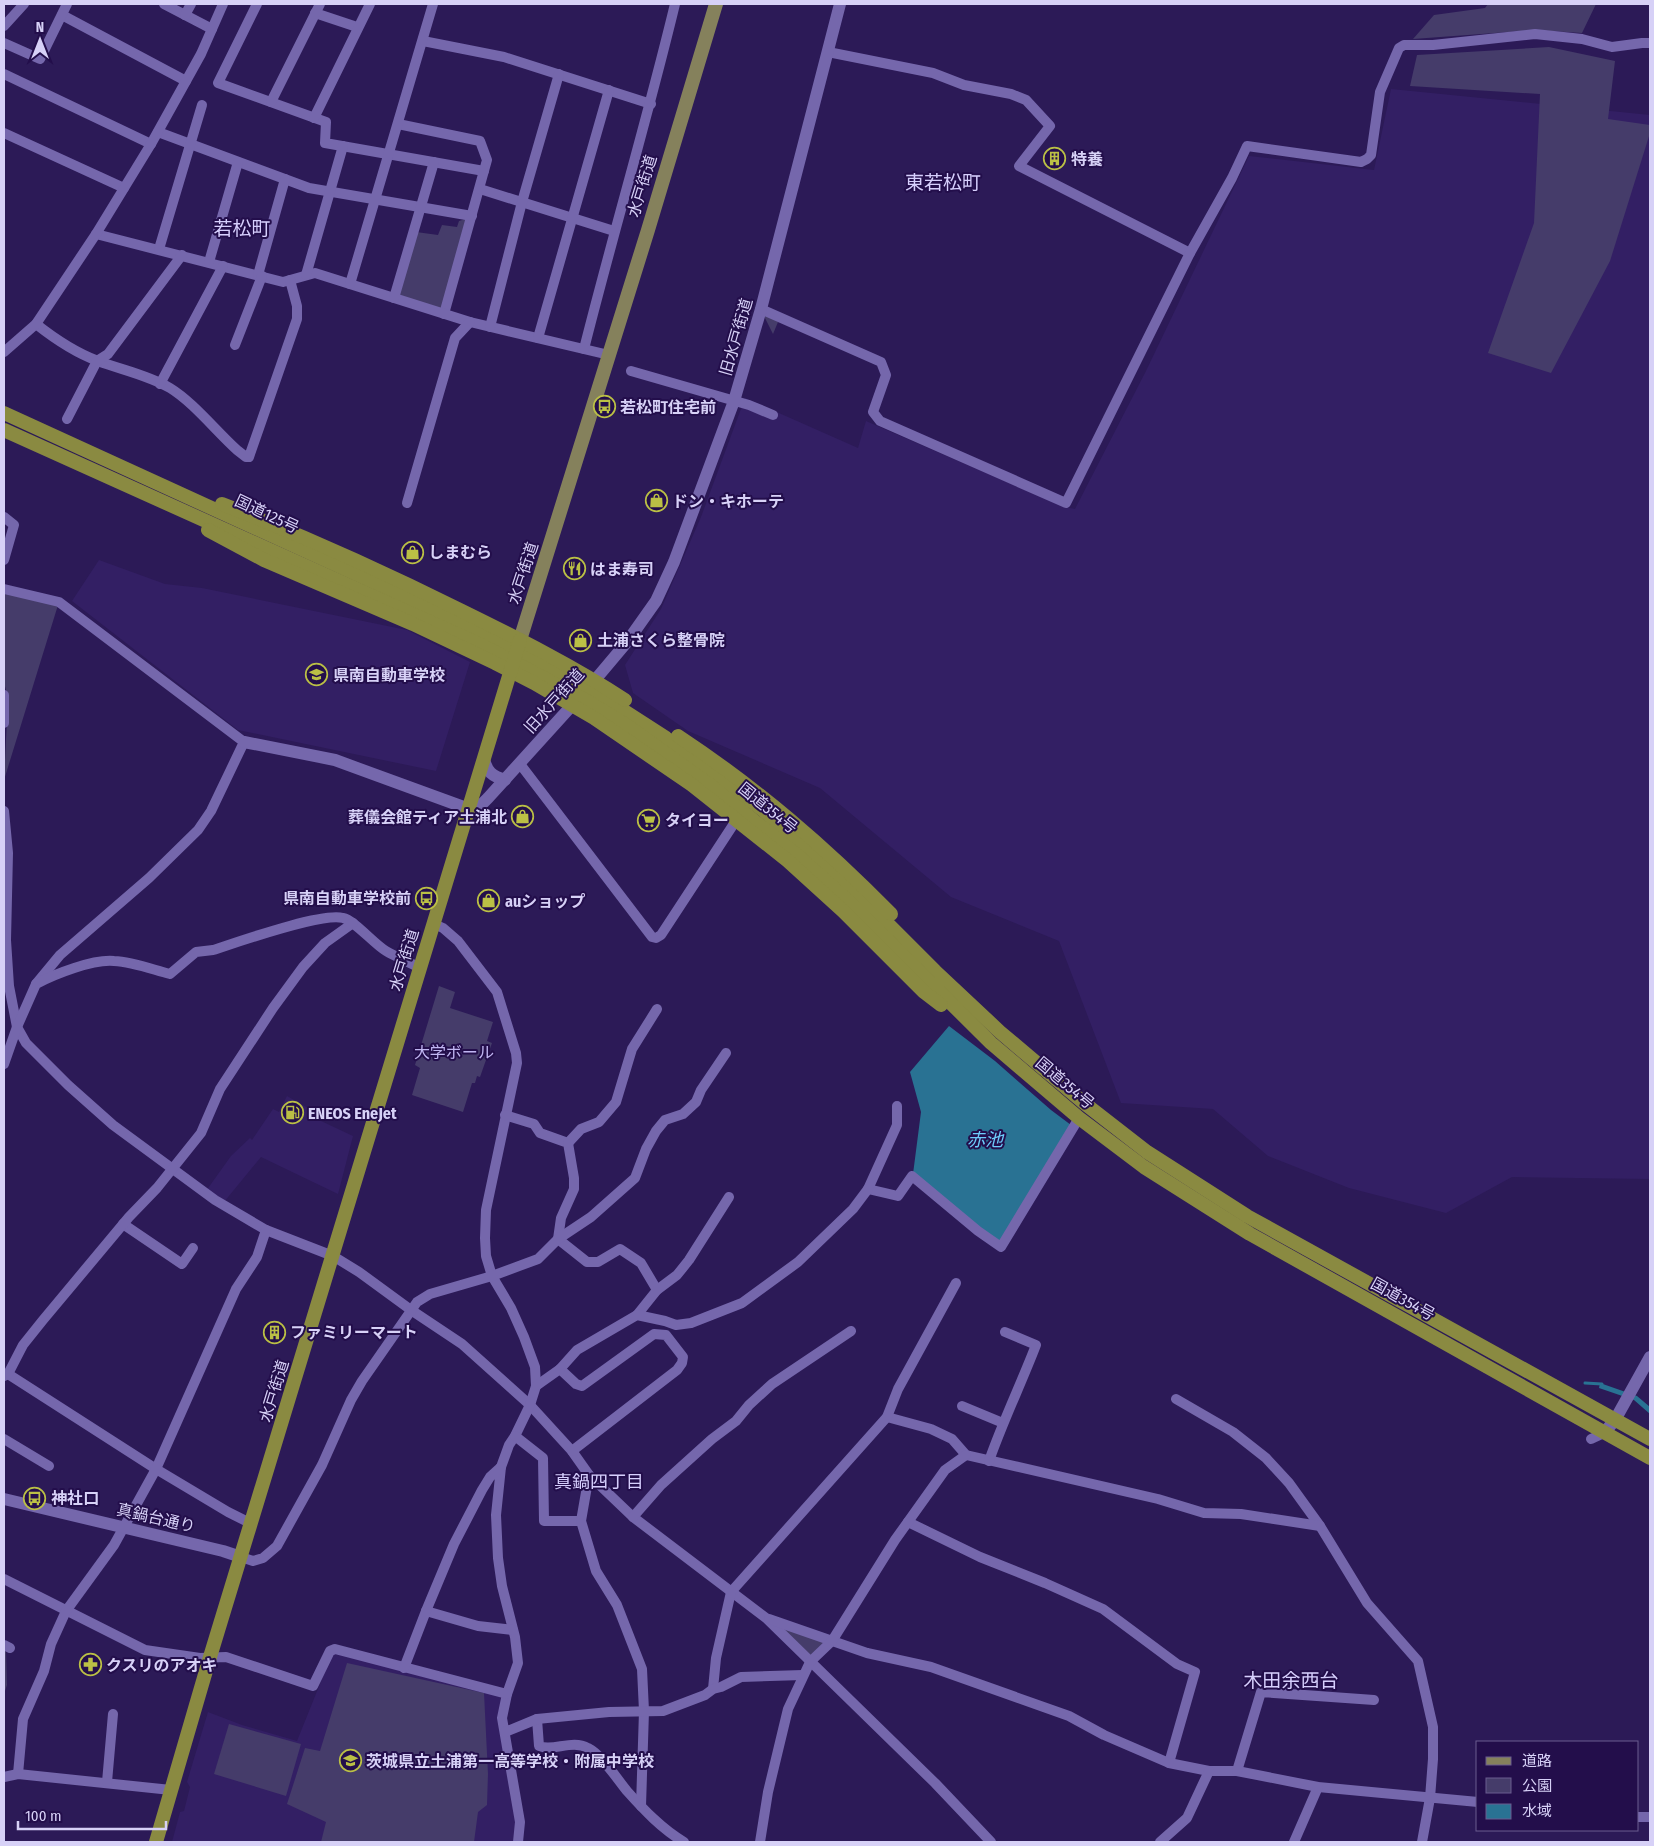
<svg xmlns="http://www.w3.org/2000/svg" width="1654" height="1846" font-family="'Fira Sans Condensed','Noto Sans JP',sans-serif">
<rect width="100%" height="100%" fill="#2c1a57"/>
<!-- built -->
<g fill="#331f64">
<polygon points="1391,89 1650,115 1650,1179 1512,1177 1446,1213 1349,1188 1268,1156 1213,1109 1121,1103 1059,941 951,897 820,788 688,731 633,693 625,665 661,609 701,517 745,398 858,448 866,421 1065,507 1075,509 1146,371 1249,156 1374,170"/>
<polygon points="99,560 165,584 202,588 407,630 470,662 436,771 238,730 72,601"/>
<polygon points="287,1096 322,1116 321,1121 353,1136 338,1194 261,1157 224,1202 206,1191 231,1156 250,1138 252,1140 273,1109 279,1112"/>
<polygon points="334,1653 500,1696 502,1699 516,1821 514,1842 172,1842 180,1812 184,1811 190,1787 187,1782 208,1712 242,1725 297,1741 332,1654"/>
</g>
<!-- green -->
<g fill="#453c6a">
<polygon points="1488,4 1596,4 1582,33 1535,30 1413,39 1434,15 1485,8"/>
<polygon points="1549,47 1615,61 1608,119 1650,125 1650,133 1610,261 1551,373 1488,353 1534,223 1540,94 1410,86 1417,55"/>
<polygon points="469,218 443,311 397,296 416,232 438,235 442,225 457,227 459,221"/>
<polygon points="762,312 778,322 773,334"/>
<polygon points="4,591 58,605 4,780 8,699 4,682"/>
<polygon points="439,986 455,992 450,1008 493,1022 487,1041 492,1043 480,1077 477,1076 475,1083 472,1083 463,1112 412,1095 420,1068 415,1065"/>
<polygon points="773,1622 828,1641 810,1659"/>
<polygon points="4,1649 6,1650 7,1685 4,1694"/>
<polygon points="347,1663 484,1693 488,1774 487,1805 478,1812 474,1842 321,1842 326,1822 287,1804 305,1748 320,1751"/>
<polygon points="229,1724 301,1744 286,1796 214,1774"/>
</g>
<!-- water -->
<g fill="#297293">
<polygon points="949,1026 995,1061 1051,1110 1071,1125 1001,1245 913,1174 921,1112 910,1072"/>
<polygon points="1600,1383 1637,1396 1650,1407 1650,1414 1634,1400 1599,1388"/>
</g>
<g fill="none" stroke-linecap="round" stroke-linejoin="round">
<!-- stream -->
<polyline stroke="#297293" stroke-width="3" points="1585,1383 1602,1384"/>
<!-- minor -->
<g stroke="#7567ac" stroke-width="10">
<polyline points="164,4 212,29"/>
<polyline points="257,4 218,83 326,122 325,143 484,171"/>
<polyline points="315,13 357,27"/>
<polyline points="62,15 186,81"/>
<polyline points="185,15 191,4"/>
<polyline points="4,26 24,4"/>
<polyline points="423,41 504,57 651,104"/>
<polyline points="4,43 40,59 67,4"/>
<polyline points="828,52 933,73 964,85 1011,94 1026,100 1050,126 1019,166 1190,253"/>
<polyline points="4,74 151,144"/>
<polyline points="271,102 320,4"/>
<polyline points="314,118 370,4"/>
<polyline points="398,124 480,141 487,160 444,314"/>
<polyline points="158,132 309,188 472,216"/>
<polyline points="4,133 124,188"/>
<polyline points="480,189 614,231"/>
<polyline points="96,234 283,282 315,273 470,322 609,355"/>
<polyline points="159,249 202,105"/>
<polyline points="209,262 238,162"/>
<polyline points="258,275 285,179"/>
<polyline points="306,275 343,146"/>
<polyline points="350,284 433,4"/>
<polyline points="394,298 434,162"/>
<polyline points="761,309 881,362 886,375 873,412 880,421 1066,503 1190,253 1232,178 1247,146 1361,162 1367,159 1371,155 1380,92 1399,48 1404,45 1433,45 1535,34 1582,39 1612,47 1642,43 1650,43"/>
<path d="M36,324C55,339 76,353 98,361C122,370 148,375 170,388C193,402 216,431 237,450L246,457H249L297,319V306L290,280"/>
<polyline points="490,327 522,202 559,74"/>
<polyline points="538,338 609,90"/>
<polyline points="235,345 262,276"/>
<path d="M584,349C613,234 647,120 675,4"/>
<polyline points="4,352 36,324 96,234 151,144 201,54 223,4"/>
<polyline points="631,371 749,405 773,415"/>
<polyline points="160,384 223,266"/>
<polyline points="67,419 97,361 108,354 182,255"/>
<polyline points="407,503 455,338 470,322"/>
<polyline points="4,517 14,525 4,560"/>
<polyline points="4,589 59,602 244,742 211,811 198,830 149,878 60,955 36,984"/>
<polyline points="4,695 4,723"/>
<polyline points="520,764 652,937 656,938 661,935 737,819"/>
<polyline points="4,811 8,853 6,940 9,986 17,1027 26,1043 68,1085 113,1125 215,1200 266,1230 333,1256 359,1272 411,1310 462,1344 530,1405 572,1451 589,1475 633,1517 766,1618 935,1783 991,1842"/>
<polyline points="434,924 443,928 458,941 497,992 516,1053 517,1063 486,1210 485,1238 486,1256 492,1276 511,1308 524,1337 535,1367 536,1386 530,1405 515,1436 509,1445 501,1467 496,1515 498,1558 502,1586 515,1637 518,1663 507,1694 502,1718 520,1822 518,1842"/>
<path d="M4,1064L17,1027L36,984C55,974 93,959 114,961C133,962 151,969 170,974L196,952L213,950C238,942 322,912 343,918C354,920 374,944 386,951C396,957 409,962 420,968"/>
<polyline points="505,1115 534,1124 540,1133 568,1143 574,1178 574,1189 561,1218 558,1239 587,1262 598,1262 620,1249 641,1263 657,1290"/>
<polyline points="568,1143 581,1129 599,1122 616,1102 632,1049 657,1009"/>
<polyline points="868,1189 898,1196 912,1176 978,1231 1001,1247 1079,1118"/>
<polyline points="123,1224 182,1264 193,1248"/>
<polyline points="637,1315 657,1290 677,1275 689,1260 729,1197"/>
<polyline points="560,1369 576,1384 582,1386 654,1334 666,1335 683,1357 682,1363 677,1370 572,1451"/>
<polyline points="8,1374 156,1469 228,1512 252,1524"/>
<polyline points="4,1376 8,1374 23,1345 43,1320 129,1217 157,1188 201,1133 220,1089 273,1008 303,967 325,943 353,923"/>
<polyline points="536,1386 560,1369 577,1350 637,1315 665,1321 676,1325 691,1323 742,1303 798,1262 853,1209 868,1189 897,1125 897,1106"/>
<polyline points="1176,1399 1233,1432 1266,1458 1289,1483 1320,1526 1367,1603 1418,1661 1433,1727 1433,1759 1430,1798 1422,1842"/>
<polyline points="962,1406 1003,1423"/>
<polyline points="887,1417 931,1429 952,1439 966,1455 1158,1499 1204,1513 1241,1514 1320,1526"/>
<polyline points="515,1436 543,1458 544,1521 581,1521"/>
<polyline points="4,1439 49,1466"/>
<polyline points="1591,1439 1604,1433"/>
<path d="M989,1461C1003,1421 1021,1384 1036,1345L1005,1332"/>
<polyline points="589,1475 581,1521 596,1571 617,1605 642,1669 644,1711 641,1806"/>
<polyline points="633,1517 661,1485 712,1439 736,1421 749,1405 772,1384 851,1331"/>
<polyline points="908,1522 980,1557 1045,1583 1103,1609 1177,1664 1195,1672 1169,1763"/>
<polyline points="241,1557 253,1561 263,1558 277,1546 322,1465 351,1400 362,1381 417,1302 430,1294 492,1276 538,1259 558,1239 591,1217 635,1178 646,1149 656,1131 665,1120 683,1114 696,1102 701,1090 726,1053"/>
<polyline points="4,1579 145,1650 200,1658 226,1657 313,1686 330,1651 335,1649 507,1694"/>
<polyline points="426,1611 478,1626 513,1630"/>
<polyline points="769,1619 867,1653 931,1667 1069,1716 1104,1735 1169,1763 1209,1771 1237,1771 1318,1787 1478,1802"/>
<polyline points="4,1645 10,1648"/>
<polyline points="404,1668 426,1611 454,1544 482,1490 490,1477 501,1467"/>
<polyline points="713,1689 716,1658 731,1592 887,1417 898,1389 956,1283"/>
<path d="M537,1719L539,1746C553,1752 572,1739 588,1748C602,1755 617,1779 627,1791C644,1810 662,1829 684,1842"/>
<polyline points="505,1732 537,1719 609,1712 663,1711 705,1695 713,1689 721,1687 741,1677 803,1675"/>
<polyline points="1237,1771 1261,1692 1374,1700"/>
<polyline points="18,1774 23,1719 44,1671 51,1644 66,1611 114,1545 156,1469 236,1289 257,1257 266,1230"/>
<polyline points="4,1777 18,1774 171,1790"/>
<polyline points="107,1782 113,1714"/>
<polyline points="1638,1817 1650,1817"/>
<polyline points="760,1842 768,1792 788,1709 810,1662 832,1641 895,1540 945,1470 966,1455"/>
<polyline points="1160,1842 1187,1818 1209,1771"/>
<polyline points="1294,1842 1318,1787"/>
</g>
<!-- tertiary -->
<g stroke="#7567ac" stroke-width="12">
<polyline points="244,742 335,760 469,809 482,804 488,798 595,680 627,642 656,601 674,562 734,401 761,309 840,4"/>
<path d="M484,759C487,772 492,776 505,780"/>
<polyline points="1604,1433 1615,1420 1650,1357"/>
<polyline points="4,1499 223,1551 241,1557"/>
</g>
<!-- primary -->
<polyline stroke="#85815c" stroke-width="14" points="520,640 648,230 716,4"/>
<!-- trunk -->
<g stroke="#8a8a41" stroke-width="14">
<polyline points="4,413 476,629 607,700 666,738 764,811 876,912 935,971 1000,1032 1084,1103 1147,1152 1247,1216 1650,1439"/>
<polyline points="4,430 485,647 585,700 626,725 711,786 798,856 849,902 991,1043 1079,1118 1144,1167 1250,1234 1650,1458"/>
<path d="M222,504C304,536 384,572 462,611C517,638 573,666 625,700"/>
<polyline points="208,530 264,560 413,624 495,663 534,683 594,718 692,785 788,861 843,911 924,992 941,1005"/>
<path d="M678,736C758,789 824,846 891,914"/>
<polyline points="156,1842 210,1657 520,640"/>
</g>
</g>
<!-- icons -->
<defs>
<symbol id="building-ring" viewBox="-11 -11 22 22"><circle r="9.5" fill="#230e4b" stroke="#bbc045" stroke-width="1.5"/><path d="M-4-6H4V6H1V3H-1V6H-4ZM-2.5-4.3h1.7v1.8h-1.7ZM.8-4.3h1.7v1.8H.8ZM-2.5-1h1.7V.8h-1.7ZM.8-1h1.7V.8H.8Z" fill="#bbc045"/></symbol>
<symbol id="bus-ring" viewBox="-11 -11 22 22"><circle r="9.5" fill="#230e4b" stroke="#bbc045" stroke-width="1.5"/><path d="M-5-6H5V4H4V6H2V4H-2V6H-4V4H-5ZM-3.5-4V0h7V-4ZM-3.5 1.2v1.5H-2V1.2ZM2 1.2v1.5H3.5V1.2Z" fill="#bbc045"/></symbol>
<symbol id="shop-ring" viewBox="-11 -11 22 22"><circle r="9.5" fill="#230e4b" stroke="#bbc045" stroke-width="1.5"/><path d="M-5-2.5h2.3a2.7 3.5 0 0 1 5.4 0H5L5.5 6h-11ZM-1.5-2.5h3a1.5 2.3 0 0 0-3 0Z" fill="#bbc045"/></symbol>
<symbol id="restaurant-ring" viewBox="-11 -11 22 22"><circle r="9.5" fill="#230e4b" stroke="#bbc045" stroke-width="1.5"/><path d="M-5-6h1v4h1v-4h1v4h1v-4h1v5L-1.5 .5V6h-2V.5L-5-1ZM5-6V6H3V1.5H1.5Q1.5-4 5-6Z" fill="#bbc045"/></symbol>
<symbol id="school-ring" viewBox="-11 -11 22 22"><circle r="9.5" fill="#230e4b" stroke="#bbc045" stroke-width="1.5"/><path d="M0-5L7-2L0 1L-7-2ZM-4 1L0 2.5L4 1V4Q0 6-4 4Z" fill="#bbc045"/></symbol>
<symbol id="supermarket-ring" viewBox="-11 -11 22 22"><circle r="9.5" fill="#230e4b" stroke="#bbc045" stroke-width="1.5"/><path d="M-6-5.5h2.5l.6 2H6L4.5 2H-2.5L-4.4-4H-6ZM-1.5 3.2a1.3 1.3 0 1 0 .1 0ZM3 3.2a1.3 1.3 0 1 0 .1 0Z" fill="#bbc045"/></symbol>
<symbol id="fuel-ring" viewBox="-11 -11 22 22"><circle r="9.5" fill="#230e4b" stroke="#bbc045" stroke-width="1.5"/><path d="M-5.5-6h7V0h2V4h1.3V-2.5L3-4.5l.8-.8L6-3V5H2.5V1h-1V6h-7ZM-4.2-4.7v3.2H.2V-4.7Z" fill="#bbc045"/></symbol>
<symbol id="pharmacy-ring" viewBox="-11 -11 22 22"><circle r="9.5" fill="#230e4b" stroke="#bbc045" stroke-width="1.5"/><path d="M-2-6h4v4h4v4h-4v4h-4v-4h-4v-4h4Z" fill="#bbc045"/></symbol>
</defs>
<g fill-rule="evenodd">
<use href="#building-ring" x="1042" y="146" width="25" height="25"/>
<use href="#bus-ring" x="592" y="394" width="25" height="25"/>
<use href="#shop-ring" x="644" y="488" width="25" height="25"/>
<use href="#shop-ring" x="400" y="540" width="25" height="25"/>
<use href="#restaurant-ring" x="562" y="556" width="25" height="25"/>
<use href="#shop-ring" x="568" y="628" width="25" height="25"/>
<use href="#school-ring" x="304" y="662" width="25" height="25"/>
<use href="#shop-ring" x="510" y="804" width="25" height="25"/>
<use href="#supermarket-ring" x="636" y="808" width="25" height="25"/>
<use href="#bus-ring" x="414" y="886" width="25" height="25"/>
<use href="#shop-ring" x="476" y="888" width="25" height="25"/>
<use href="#fuel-ring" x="280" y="1100" width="25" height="25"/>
<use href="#building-ring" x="262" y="1320" width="25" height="25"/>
<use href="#bus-ring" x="22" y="1486" width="25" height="25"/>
<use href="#pharmacy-ring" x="78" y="1652" width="25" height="25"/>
<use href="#school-ring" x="338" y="1748" width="25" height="25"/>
</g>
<g text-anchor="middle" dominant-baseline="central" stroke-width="4" stroke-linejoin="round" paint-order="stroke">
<!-- poi labels -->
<g font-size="16" font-weight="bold" fill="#d7d1f7" stroke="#230e4b" text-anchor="start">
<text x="1071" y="159">特養</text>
<text x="620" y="407">若松町住宅前</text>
<text x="672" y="501">ドン・キホーテ</text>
<text x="428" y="552">しまむら</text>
<text x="590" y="569">はま寿司</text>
<text x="597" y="640">土浦さくら整骨院</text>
<text x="333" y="675">県南自動車学校</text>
<text x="507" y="817" text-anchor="end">葬儀会館ティア土浦北</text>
<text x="665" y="820">タイヨー</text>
<text x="411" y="898" text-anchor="end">県南自動車学校前</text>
<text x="505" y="901">auショップ</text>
<text x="308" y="1113">ENEOS EneJet</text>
<text x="290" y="1332">ファミリーマート</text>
<text x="51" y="1498">神社口</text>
<text x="106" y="1665">クスリのアオキ</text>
<text x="366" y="1761">茨城県立土浦第一高等学校・附属中学校</text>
</g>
<!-- street labels -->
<g font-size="16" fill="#d7d1f7" stroke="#230e4b">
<text transform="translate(642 186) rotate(-73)">水戸街道</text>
<text transform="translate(736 337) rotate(-74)">旧水戸街道</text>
<text transform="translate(267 514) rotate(25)">国道125号</text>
<text transform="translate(523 573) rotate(-72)">水戸街道</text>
<text transform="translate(554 701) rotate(-48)">旧水戸街道</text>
<text transform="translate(768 808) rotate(39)">国道354号</text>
<text transform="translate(404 960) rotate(-73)">水戸街道</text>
<text transform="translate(1065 1083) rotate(40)">国道354号</text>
<text transform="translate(1403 1299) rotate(29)">国道354号</text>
<text transform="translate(274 1391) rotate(-73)">水戸街道</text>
<text transform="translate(156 1518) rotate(13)">真鍋台通り</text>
</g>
<!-- park labels -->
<g font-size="16" fill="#c0b6f2" stroke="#230e4b">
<text x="454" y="1052">大学ボール</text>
</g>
<!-- water labels -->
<g font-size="18" font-style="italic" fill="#6dccfa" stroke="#230e4b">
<text x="985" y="1140">赤池</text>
</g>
<!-- neighbourhood labels -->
<g font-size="18" fill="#d6cffd" stroke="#230e4b">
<text x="599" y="1482">真鍋四丁目</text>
</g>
<!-- quarter labels -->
<g font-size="19" fill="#d6cffd" stroke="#230e4b">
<text x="943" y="182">東若松町</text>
<text x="242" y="228">若松町</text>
<text x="1291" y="1680">木田余西台</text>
</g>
</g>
<!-- border -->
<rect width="1654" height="1846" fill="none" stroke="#d7d1f7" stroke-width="10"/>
<!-- legend -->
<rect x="1476" y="1741" width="162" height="90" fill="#230e4b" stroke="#6b5c90"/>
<rect x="1486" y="1757" width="25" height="8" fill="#85815c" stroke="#6b5c90"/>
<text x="1522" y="1766" font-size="15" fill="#d7d1f7">道路</text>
<rect x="1486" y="1778" width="25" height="15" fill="#453c6a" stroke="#6b5c90"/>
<text x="1522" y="1791" font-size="15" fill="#d7d1f7">公園</text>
<rect x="1486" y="1804" width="25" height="15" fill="#297293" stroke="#6b5c90"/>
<text x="1522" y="1816" font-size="15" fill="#d7d1f7">水域</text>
<!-- north arrow -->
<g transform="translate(40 40)" stroke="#230e4b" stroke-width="4" paint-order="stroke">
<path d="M0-4L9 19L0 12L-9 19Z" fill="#d7d1f7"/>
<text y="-8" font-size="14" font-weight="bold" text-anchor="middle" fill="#d7d1f7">N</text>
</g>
<!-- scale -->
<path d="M18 1821v8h148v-8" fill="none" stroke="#d7d1f7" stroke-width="2.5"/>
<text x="25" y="1821" font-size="15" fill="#d7d1f7" stroke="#230e4b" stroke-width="4" paint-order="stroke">100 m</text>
</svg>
